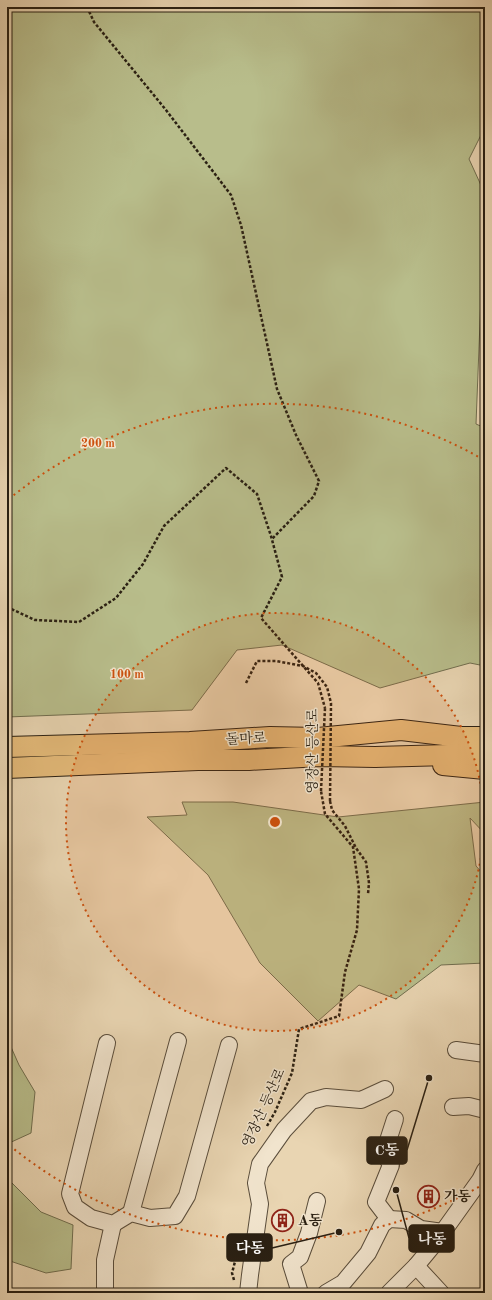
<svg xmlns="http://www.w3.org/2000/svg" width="492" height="1300" font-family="'Old Standard TT','Noto Serif KR',serif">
<rect width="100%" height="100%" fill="#e9d5b2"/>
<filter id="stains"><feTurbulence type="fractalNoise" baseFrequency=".005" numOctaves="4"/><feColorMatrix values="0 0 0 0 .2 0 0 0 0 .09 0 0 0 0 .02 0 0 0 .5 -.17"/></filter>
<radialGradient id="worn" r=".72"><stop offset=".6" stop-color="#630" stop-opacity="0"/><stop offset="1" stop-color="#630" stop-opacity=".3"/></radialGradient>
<!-- green -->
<g fill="#b8bd8b" stroke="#716e4f">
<polygon points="7,7 485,7 485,127 469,159 485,194 476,424 485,428 485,666 470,663 380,688 282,645 237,650 192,710 7,717"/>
<polygon points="182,802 233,802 338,817 485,802 485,834 470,818 476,866 485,876 485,963 441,965 396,999 359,985 318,1021 260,963 208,875 147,817 187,815"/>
<polygon points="7,1038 19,1065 35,1092 31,1133 7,1144"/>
<polygon points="7,1178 41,1212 73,1225 71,1269 46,1273 7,1260"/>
</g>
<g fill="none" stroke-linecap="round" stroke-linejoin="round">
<defs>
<g id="minor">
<polyline points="107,1043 70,1194 75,1207 91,1218 113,1224 131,1213 150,1218 175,1216 187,1196 229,1045"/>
<polyline points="456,1050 485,1054"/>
<polyline points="453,1107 469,1106 485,1110"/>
<polyline points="131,1213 178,1041"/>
<polyline points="389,1219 376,1202 391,1165 384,1153 395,1119"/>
<polyline points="416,1266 441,1293"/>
<polyline points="105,1293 105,1260 113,1224"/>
<polyline points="248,1293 250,1275 260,1204 256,1183 260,1164 284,1130 311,1101 326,1097 361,1100 385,1089"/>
<polyline points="300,1293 291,1264 300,1257 309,1233 317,1201"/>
<polyline points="326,1293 343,1283 368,1253 382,1225 389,1219 406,1220 421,1229 443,1232"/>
<polyline points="389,1293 416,1266 435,1243 480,1180 485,1170"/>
</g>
<g id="major">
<polyline points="7,747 190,742 270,737 318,738 401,730 461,737 485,737"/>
<polyline points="443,765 485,769"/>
<polyline points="7,768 198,760 249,760 320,756 375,757 485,754"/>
</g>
</defs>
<!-- minor casing -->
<use href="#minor" stroke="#5a4d3b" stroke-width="18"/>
<!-- major casing -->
<use href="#major" stroke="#2a2013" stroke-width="22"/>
<!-- path -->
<g stroke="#2a2013" stroke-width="2.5" stroke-dasharray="3 2" stroke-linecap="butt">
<polyline points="87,7 94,22 166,110 231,195 241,225 277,389 296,435 319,481 314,496 272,539"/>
<polyline points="7,607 35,620 79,622 116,598 143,564 164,526 226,468 257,494 271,536 282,577 261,618 318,683 325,708"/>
<polyline points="246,683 257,661 276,661 303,666 316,673 327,687 331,703"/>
<polyline points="330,801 332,810 345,826 356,848 366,862 369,883 368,894"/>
<polyline points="267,1126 275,1112 292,1073 299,1029 339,1016 345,972 357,930 359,889 353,847 325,814 321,791"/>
<polyline points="234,1280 232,1273 237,1254"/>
</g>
<!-- minor -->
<use href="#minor" stroke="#f1e4cd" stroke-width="16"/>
<!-- major -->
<use href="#major" stroke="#e4ba79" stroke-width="20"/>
<!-- path-bridge -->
<g stroke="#2a2013" stroke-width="2.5" stroke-dasharray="3 2" stroke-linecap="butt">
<polyline points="321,791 325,708"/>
<polyline points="330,801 331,703"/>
</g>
</g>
<!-- distance rings -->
<circle cx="275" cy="822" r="209" fill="#cc500d" fill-opacity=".12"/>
<g fill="none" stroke="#cc500d" stroke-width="2" stroke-dasharray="2 4">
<circle cx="275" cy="822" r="209"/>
<path d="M484 1184A418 418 0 0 1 9 1145M9 499A418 418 0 0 1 484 460"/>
</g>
<!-- icons -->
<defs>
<symbol id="building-ring" viewBox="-11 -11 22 22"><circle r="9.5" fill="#f1e4cd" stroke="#8f2418" stroke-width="1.5"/><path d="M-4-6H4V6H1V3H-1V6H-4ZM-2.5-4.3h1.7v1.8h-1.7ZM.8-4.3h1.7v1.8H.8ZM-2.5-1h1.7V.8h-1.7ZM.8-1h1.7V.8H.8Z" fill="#8f2418"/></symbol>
</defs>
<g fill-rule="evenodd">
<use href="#building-ring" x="416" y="1184" width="25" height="25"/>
<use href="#building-ring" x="270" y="1208" width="25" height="25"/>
</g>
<g text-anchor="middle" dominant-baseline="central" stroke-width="3" stroke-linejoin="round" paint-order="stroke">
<!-- street labels -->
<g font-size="14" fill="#2a2013" stroke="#f1e4cd">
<text transform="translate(246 739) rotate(-3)">돌마로</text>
<text transform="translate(313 751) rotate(-90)">영장산 등산로</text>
<text transform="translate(264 1108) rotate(-66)">영장산 등산로</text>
</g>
<!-- poi labels -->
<g font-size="14" font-weight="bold" fill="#2a2013" stroke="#f1e4cd" text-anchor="start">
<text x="444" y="1197">가동</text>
<text x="298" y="1221">A동</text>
</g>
</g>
<circle cx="275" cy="822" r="6" fill="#cc500d" stroke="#f1e4cd" stroke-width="2"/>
<g font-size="12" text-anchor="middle" font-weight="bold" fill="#cc500d" stroke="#f1e4cd" stroke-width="3" stroke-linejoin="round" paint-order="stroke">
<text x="98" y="447">200 m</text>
<text x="127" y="678">100 m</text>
</g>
<!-- callouts -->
<path fill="none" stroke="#2a2013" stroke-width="1.5" d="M429 1078L407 1150M396 1190L409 1238M339 1232L272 1248"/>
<g fill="#2a2013" stroke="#f1e4cd" stroke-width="1.5">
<circle cx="429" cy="1078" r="4"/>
<circle cx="396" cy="1190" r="4"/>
<circle cx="339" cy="1232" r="4"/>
</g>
<g fill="#2a2013" stroke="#2a2013" stroke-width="1.5">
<rect x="367" y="1137" width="40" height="27" rx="4"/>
<rect x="409" y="1225" width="45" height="27" rx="4"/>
<rect x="227" y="1234" width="45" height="27" rx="4"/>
</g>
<g font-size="15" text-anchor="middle" font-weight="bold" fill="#fff">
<text x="387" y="1155">C동</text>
<text x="432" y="1244">나동</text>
<text x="250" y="1253">다동</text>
</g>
<!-- margin -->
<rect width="492" height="1300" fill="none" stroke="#e9d5b2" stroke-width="24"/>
<rect x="8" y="8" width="476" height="1284" fill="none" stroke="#2a2013" stroke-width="2"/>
<rect x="12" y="12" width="468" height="1276" fill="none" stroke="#2a2013"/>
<rect width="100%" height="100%" filter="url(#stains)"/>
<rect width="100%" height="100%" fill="url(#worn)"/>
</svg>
